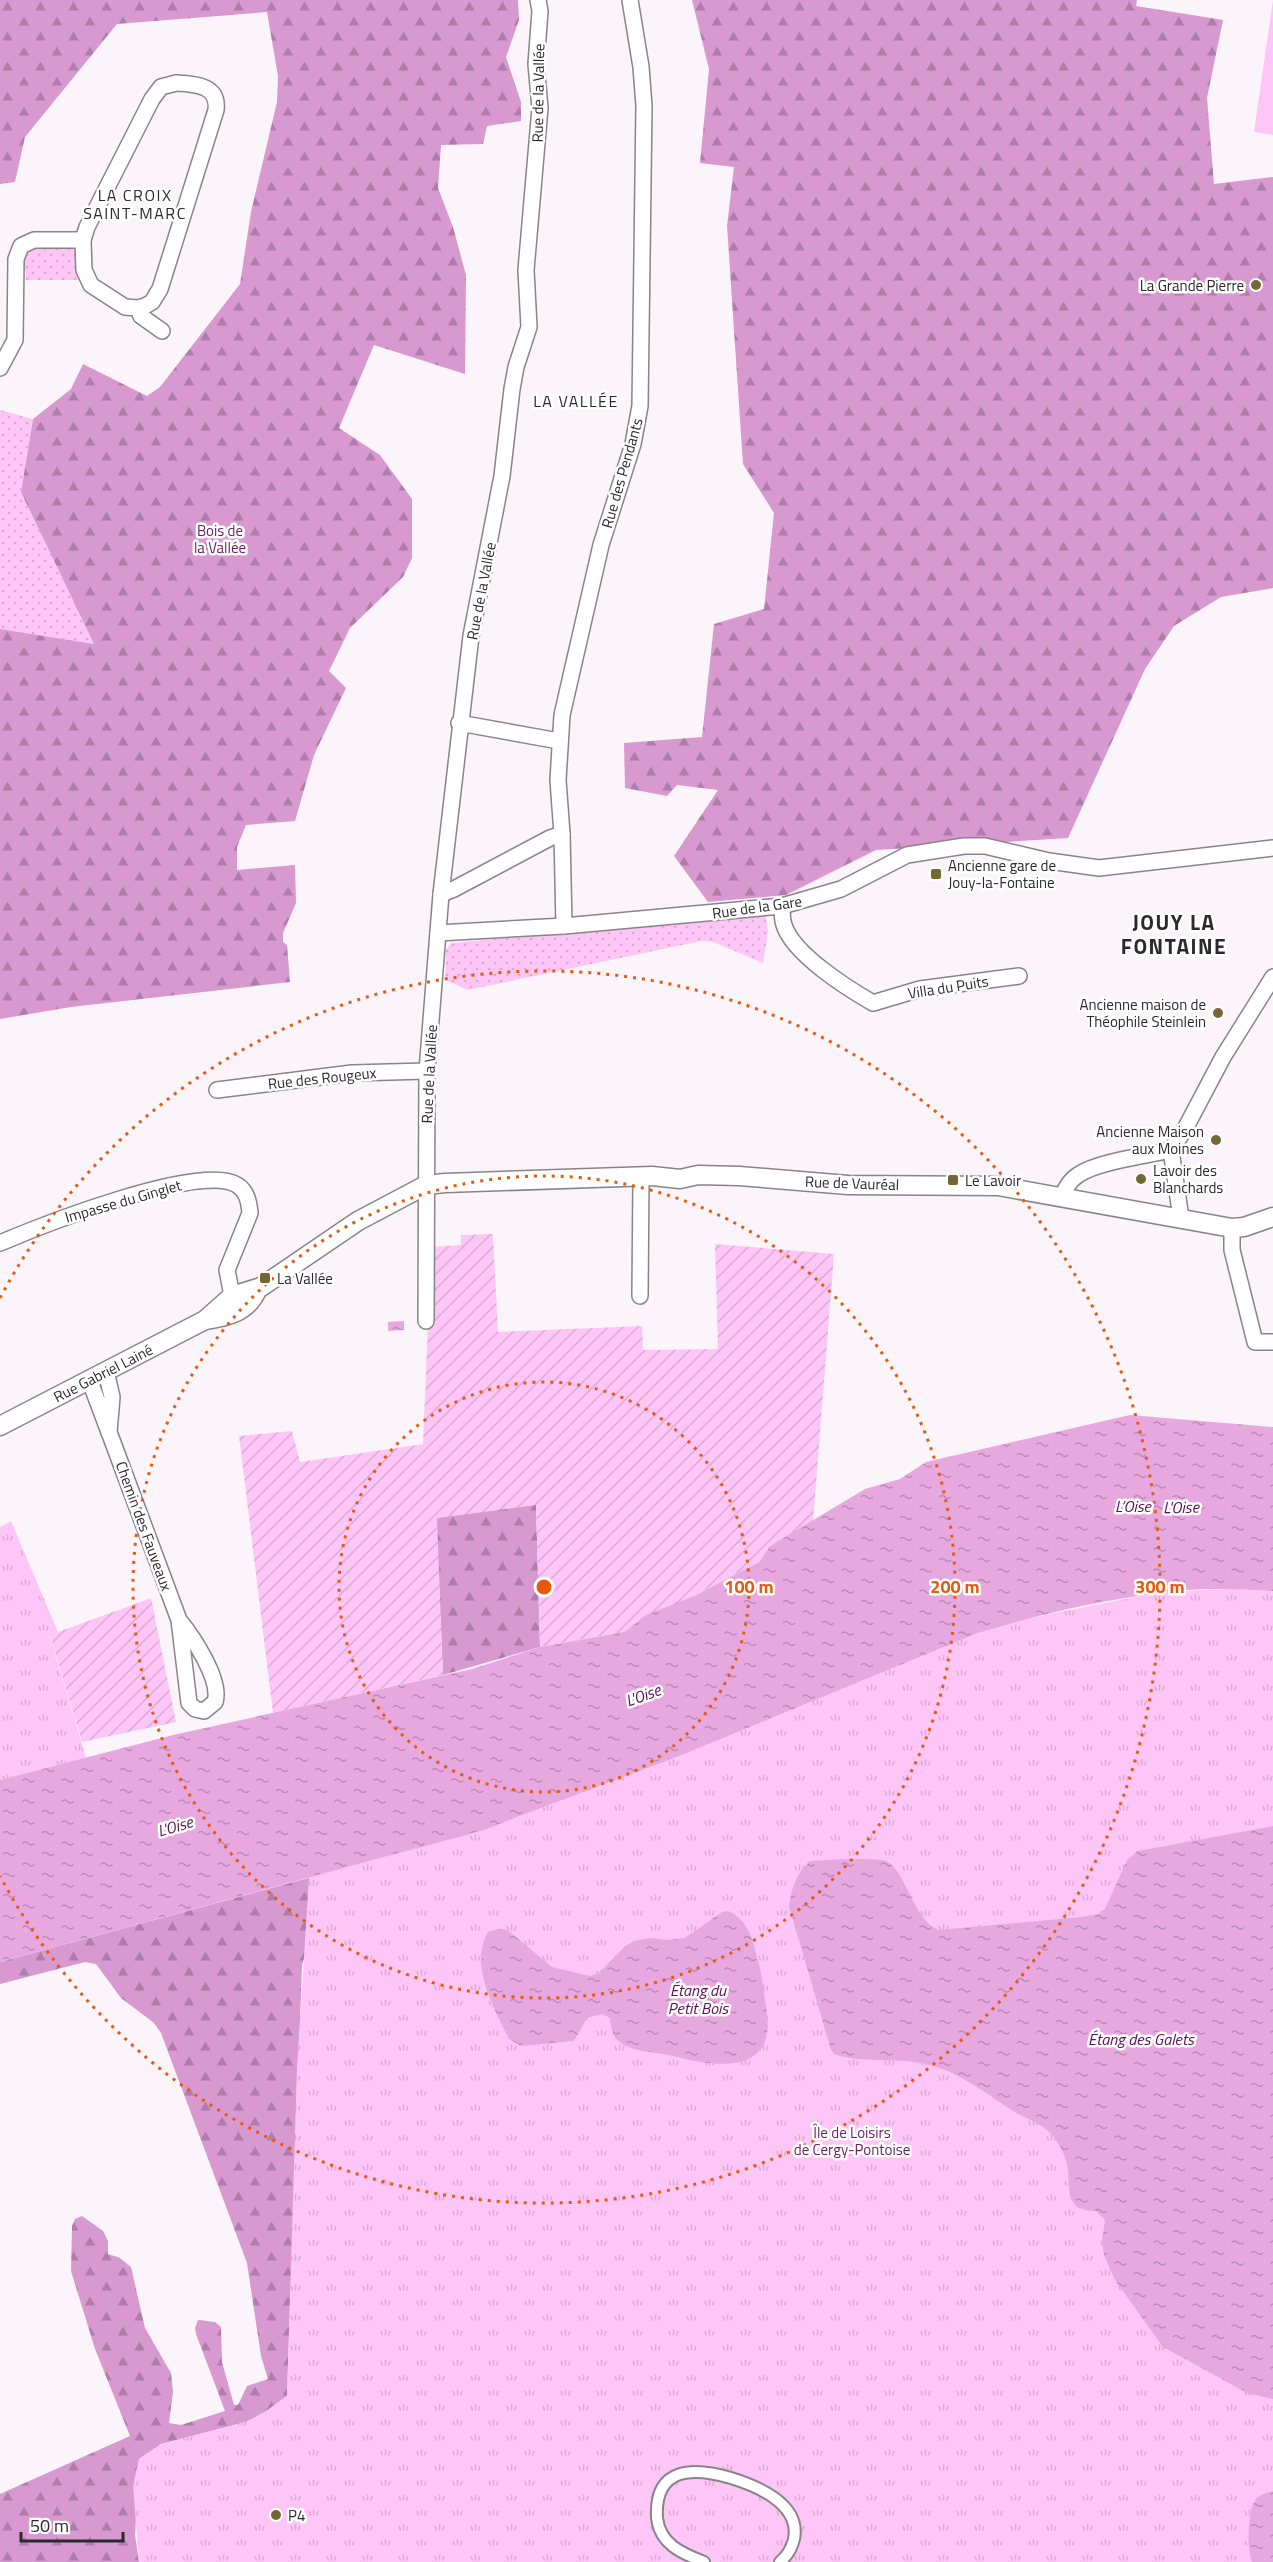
<svg xmlns="http://www.w3.org/2000/svg" width="1273" height="2562" font-family="'Titillium Web',sans-serif">
<defs>
<pattern id="grass-dots" width="8" height="8" patternUnits="userSpaceOnUse" patternTransform="scale(1.5)"><rect width="8" height="8" fill="#fec6f7"/><path d="M2 2h.1M6 6h.1" fill="none" stroke="#daaad4" stroke-width="1.8" stroke-linecap="round"/></pattern>
<pattern id="forest-firs" width="22" height="20" patternUnits="userSpaceOnUse" patternTransform="scale(1.5)"><rect width="22" height="20" fill="#d799d0"/><path d="M5 1l3.5 6h-7zM16 11l3.5 6h-7z" fill="#af7da9"/></pattern>
<pattern id="park-tufts" width="24" height="20" patternUnits="userSpaceOnUse" patternTransform="scale(1.5)"><rect width="24" height="20" fill="#fec6f7"/><path d="M3 7l-1-3M5 7V3M7 7l1-3M15 17l-1-3M17 17v-4M19 17l1-3" fill="none" stroke="#daaad4"/></pattern>
<pattern id="garden-furrows" width="10" height="10" patternUnits="userSpaceOnUse" patternTransform="scale(1.5)"><rect width="10" height="10" fill="#fec6f7"/><path d="M-1 1l2-2M0 10L10 0M9 11l2-2" fill="none" stroke="#daaad4"/></pattern>
<pattern id="water-ripples" width="26" height="14" patternUnits="userSpaceOnUse" patternTransform="scale(1.5)"><rect width="26" height="14" fill="#e7a8e0"/><path d="M2 4q2-2 4 0t4 0M15 11q2-2 4 0t4 0" fill="none" stroke="#bb89b6"/></pattern>
</defs>
<rect width="100%" height="100%" fill="#fcf4fb"/>
<!-- grass -->
<g fill="url(#grass-dots)">
<polygon points="71,245 77,248 81,280 26,280 26,272 21,260 31,246"/>
<polygon points="0,410 33,419 21,492 94,644 0,629"/>
<polygon points="765,914 768,931 763,963 713,942 701,941 468,990 445,980 446,950 451,943"/>
</g>
<!-- forest -->
<g fill="url(#forest-firs)">
<polygon points="0,0 518,0 519,20 506,57 521,102 521,121 487,126 483,144 441,145 438,188 453,227 466,275 465,374 374,345 339,428 380,455 412,499 412,558 403,577 350,628 329,671 346,688 314,755 295,821 246,825 237,847 237,870 295,865 296,903 283,933 283,942 287,945 290,982 71,1007 0,1019 0,629 94,644 21,492 33,419 71,389 83,364 147,396 160,387 240,284 251,212 277,102 278,76 267,12 117,24 25,137 15,182 0,184"/>
<polygon points="692,0 1137,0 1136,6 1223,20 1207,98 1214,184 1273,177 1273,588 1221,597 1174,626 1145,669 1068,838 876,850 786,895 708,902 674,856 718,790 677,785 667,796 625,788 624,743 702,737 714,624 764,609 774,513 743,464 727,226 734,167 700,163 709,69"/>
<polygon points="536,1504 540,1647 443,1675 436,1518"/>
<polygon points="1273,1591 320,1911 302,1965 287,2396 265,2412 246,2422 161,2444 139,2459 135,2535 139,2562 0,2562 0,2494 130,2436 95,2349 71,2271 72,2226 75,2219 82,2216 103,2231 108,2241 108,2254 120,2258 131,2267 145,2328 171,2373 173,2392 169,2423 181,2425 225,2411 196,2334 195,2328 198,2320 215,2322 221,2327 222,2362 234,2405 238,2405 247,2386 268,2379 261,2356 247,2263 161,2033 154,2023 121,1998 96,1964 85,1962 0,1984 0,1962 393,1855"/>
</g>
<!-- park -->
<g fill="url(#park-tufts)">
<polygon points="11,1521 58,1632 50,1636 86,1758 0,1780 0,1527"/>
<polygon points="1232,1589 1273,1591 1273,2562 139,2562 133,2485 139,2459 161,2444 246,2422 265,2412 287,2396 297,2067 309,1878 483,1830 677,1757 978,1633 1015,1621 1160,1592"/>
</g>
<!-- garden -->
<g fill="url(#garden-furrows)">
<polygon points="493,1234 498,1332 642,1326 643,1350 718,1349 715,1244 834,1254 813,1522 770,1546 759,1562 624,1632 540,1647 536,1505 437,1518 443,1675 273,1713 239,1436 292,1431 300,1462 423,1444 431,1247 461,1245 461,1235"/>
<polygon points="151,1598 176,1722 82,1742 50,1635"/>
</g>
<!-- pitch -->
<polygon fill="#fec6f7" points="1273,0 1273,135 1254,132"/>
<!-- water -->
<g fill="url(#water-ripples)">
<polygon points="404,1321 404,1330 388,1331 388,1322"/>
<path d="M1130,1415L1273,1427V1591C1235,1589 1195,1587 1158,1593C1098,1601 1036,1615 978,1633L677,1757L483,1830L0,1962V1780L173,1735L472,1669L540,1647L624,1632L646,1615L694,1596L759,1562L770,1546L865,1489L900,1479L926,1462Z"/>
<path d="M1273,1826V2399L1247,2393L1163,2347L1115,2280L1104,2255L1102,2241L1105,2220L1096,2211C1065,2211 1070,2192 1068,2169C1066,2154 1056,2136 1043,2127C1035,2121 1026,2118 1018,2114C987,2095 959,2070 921,2063C894,2058 859,2063 834,2054L831,2050L789,1906C791,1889 797,1872 810,1861C824,1860 874,1857 886,1861C906,1869 913,1921 939,1930L1081,1917L1098,1914L1105,1909L1127,1860L1138,1851Z"/>
<path d="M728,1911C750,1920 753,1943 759,1964C762,1975 763,1988 765,2000C767,2013 770,2028 765,2041C753,2076 695,2062 669,2055C653,2052 630,2052 617,2040C612,2034 611,2026 610,2018L602,2014L587,2018L574,2041L521,2046L509,2039C494,2008 469,1966 488,1932C497,1929 502,1927 510,1932L552,1967L590,1976L599,1973L625,1946L635,1941L650,1938L668,1940L685,1938L722,1912Z"/>
<path d="M1273,2491V2562H1252C1247,2550 1247,2510 1256,2499C1260,2494 1267,2493 1273,2491Z"/>
</g>
<g fill="none" stroke-linecap="round" stroke-linejoin="round">
<defs>
<path id="pedestrian" d="M704,2562C681,2553 660,2544 657,2518C654,2466 694,2467 731,2478C757,2486 801,2504 794,2539C792,2548 787,2556 780,2562"/>
<g id="minor">
<path d="M176,83C195,84 219,85 216,110L160,289L152,302L145,306L138,308L125,307L91,285L84,270L83,240L87,227L152,99L161,87Z"/>
<polyline points="138,308 141,316 162,331"/>
<polyline points="0,368 15,340 16,259 21,246 34,240 83,240"/>
<polyline points="459,723 559,741"/>
<polyline points="441,894 454,889 550,838 562,834"/>
<path d="M782,906C782,912 782,919 784,925C793,954 847,988 873,1003L920,989L1019,976"/>
<polyline points="564,926 562,834 558,780 562,715 601,545 633,444 640,406 644,106 641,67 630,0"/>
<polyline points="438,933 564,926 782,906 841,889 907,855 964,846 985,846 1049,861 1099,868 1273,848"/>
<polyline points="217,1090 352,1073 427,1071"/>
<path d="M1062,1197C1065,1189 1070,1180 1078,1175C1096,1162 1148,1155 1171,1150"/>
<polyline points="1181,1218 1171,1150 1185,1129 1223,1057 1273,977"/>
<polyline points="1232,1228 1232,1250 1255,1342 1273,1342"/>
<path d="M0,1243C40,1226 201,1162 237,1185C247,1191 249,1202 250,1213L227,1270L232,1296"/>
<polyline points="640,1296 641,1177"/>
<polyline points="426,1321 427,1071 441,894 471,636 502,476 512,389 516,367 529,327 526,270 540,108 536,64 540,11 538,0"/>
<polyline points="89,1379 109,1432 112,1397 106,1371"/>
<path d="M109,1432L179,1620L189,1703L195,1709L204,1711L215,1702C222,1680 192,1636 179,1620"/>
</g>
<g id="tertiary">
<path d="M205,1320C227,1317 248,1312 257,1290"/>
<polyline points="0,1426 205,1320 232,1296 261,1287 358,1221 426,1185 445,1183 652,1176 680,1179 698,1175 739,1176 848,1185 998,1186 1232,1228 1244,1227 1273,1217"/>
</g>
</defs>
<!-- pedestrian casing -->
<use href="#pedestrian" stroke="#8a8389" stroke-width="14"/>
<!-- minor casing -->
<use href="#minor" stroke="#8a8389" stroke-width="18"/>
<!-- tertiary casing -->
<use href="#tertiary" stroke="#8a8389" stroke-width="21"/>
<!-- pedestrian -->
<use href="#pedestrian" stroke="#fff" stroke-width="10"/>
<!-- minor -->
<use href="#minor" stroke="#fff" stroke-width="15"/>
<!-- tertiary -->
<use href="#tertiary" stroke="#fff" stroke-width="18"/>
</g>
<!-- distance rings -->
<g fill="none" stroke="#e8590c" stroke-width="3" stroke-dasharray="3 6">
<circle cx="544" cy="1587" r="205"/>
<circle cx="544" cy="1587" r="411"/>
<path d="M0 1298A616 616 0 1 1 0 1876"/>
</g>
<!-- markers -->
<g fill="#756734" stroke="#fff" stroke-width="2">
<circle cx="1256" cy="285" r="6"/>
<rect x="930" y="868" width="12" height="12" rx="3"/>
<circle cx="1218" cy="1013" r="6"/>
<circle cx="1216" cy="1140" r="6"/>
<circle cx="1141" cy="1179" r="6"/>
<rect x="947" y="1174" width="12" height="12" rx="3"/>
<rect x="259" y="1272" width="12" height="12" rx="3"/>
<circle cx="276" cy="2515" r="6"/>
</g>
<g text-anchor="middle" dominant-baseline="central" stroke-width="5" stroke-linejoin="round" paint-order="stroke">
<!-- street labels -->
<g font-size="15" fill="#2c292c" stroke="#fff">
<text transform="translate(538 93) rotate(-89)">Rue de la Vallée</text>
<text transform="translate(622 473) rotate(-74)">Rue des Pendants</text>
<text transform="translate(481 591) rotate(-79)">Rue de la Vallée</text>
<text transform="translate(757 907) rotate(-8)">Rue de la Gare</text>
<text transform="translate(948 987) rotate(-9)">Villa du Puits</text>
<text transform="translate(429 1074) rotate(-87)">Rue de la Vallée</text>
<text transform="translate(322 1078) rotate(-6)">Rue des Rougeux</text>
<text transform="translate(852 1183) rotate(2)">Rue de Vauréal</text>
<text transform="translate(123 1201) rotate(-16)">Impasse du Ginglet</text>
<text transform="translate(103 1373) rotate(-27)">Rue Gabriel Lainé</text>
<text transform="translate(144 1526) rotate(70)">Chemin des Fauveaux</text>
</g>
<!-- poi labels -->
<g font-size="15" fill="#2c292c" stroke="#fff" text-anchor="start">
<text x="1244" y="285" text-anchor="end">La Grande Pierre</text>
<text x="948" y="865">Ancienne gare de<tspan x="948" dy="17">Jouy-la-Fontaine</tspan></text>
<text x="1206" y="1004" text-anchor="end">Ancienne maison de<tspan x="1206" dy="17">Théophile Steinlein</tspan></text>
<text x="1204" y="1131" text-anchor="end">Ancienne Maison<tspan x="1204" dy="17">aux Moines</tspan></text>
<text x="1153" y="1170">Lavoir des<tspan x="1153" dy="17">Blanchards</tspan></text>
<text x="965" y="1180">Le Lavoir</text>
<text x="277" y="1278">La Vallée</text>
<text x="288" y="2515">P4</text>
</g>
<!-- park labels -->
<g font-size="15" fill="#671f63" stroke="#fff">
<text x="220" y="530">Bois de<tspan x="220" dy="17">la Vallée</tspan></text>
<text x="852" y="2132">Île de Loisirs<tspan x="852" dy="17">de Cergy-Pontoise</tspan></text>
</g>
<!-- neighbourhood labels -->
<g font-size="16" letter-spacing="1.5" fill="#2c292c" stroke="#fff">
<text x="135" y="195">LA CROIX<tspan x="135" dy="18">SAINT-MARC</tspan></text>
<text x="576" y="401">LA VALLÉE</text>
</g>
<!-- water labels -->
<g font-size="16" font-style="italic" fill="#580e55" stroke="#fff">
<text x="1133" y="1506">L’Oise</text>
<text transform="translate(1181 1507) rotate(-1)">L'Oise</text>
<text transform="translate(643 1695) rotate(-20)">L'Oise</text>
<text transform="translate(175 1826) rotate(-16)">L'Oise</text>
<text x="698" y="1990">Étang du<tspan x="698" dy="18">Petit Bois</tspan></text>
<text x="1141" y="2039">Étang des Galets</text>
</g>
<!-- district labels -->
<g font-size="21" font-weight="bold" letter-spacing="1.5" fill="#2c292c" stroke="#fff">
<text x="1174" y="922">JOUY LA<tspan x="1174" dy="24">FONTAINE</tspan></text>
</g>
</g>
<circle cx="544" cy="1587" r="9" fill="#e8590c" stroke="#fff" stroke-width="3"/>
<g font-size="18" text-anchor="middle" font-weight="bold" fill="#e8590c" stroke="#fff" stroke-width="5" stroke-linejoin="round" paint-order="stroke">
<text x="749" y="1593">100 m</text>
<text x="955" y="1593">200 m</text>
<text x="1160" y="1593">300 m</text>
</g>
<!-- scale -->
<path d="M21 2532v9h102v-9" fill="none" stroke="#2c292c" stroke-width="3"/>
<text x="30" y="2532" font-size="18" fill="#2c292c" stroke="#ffffff" stroke-width="4.5" paint-order="stroke">50 m</text>
</svg>
